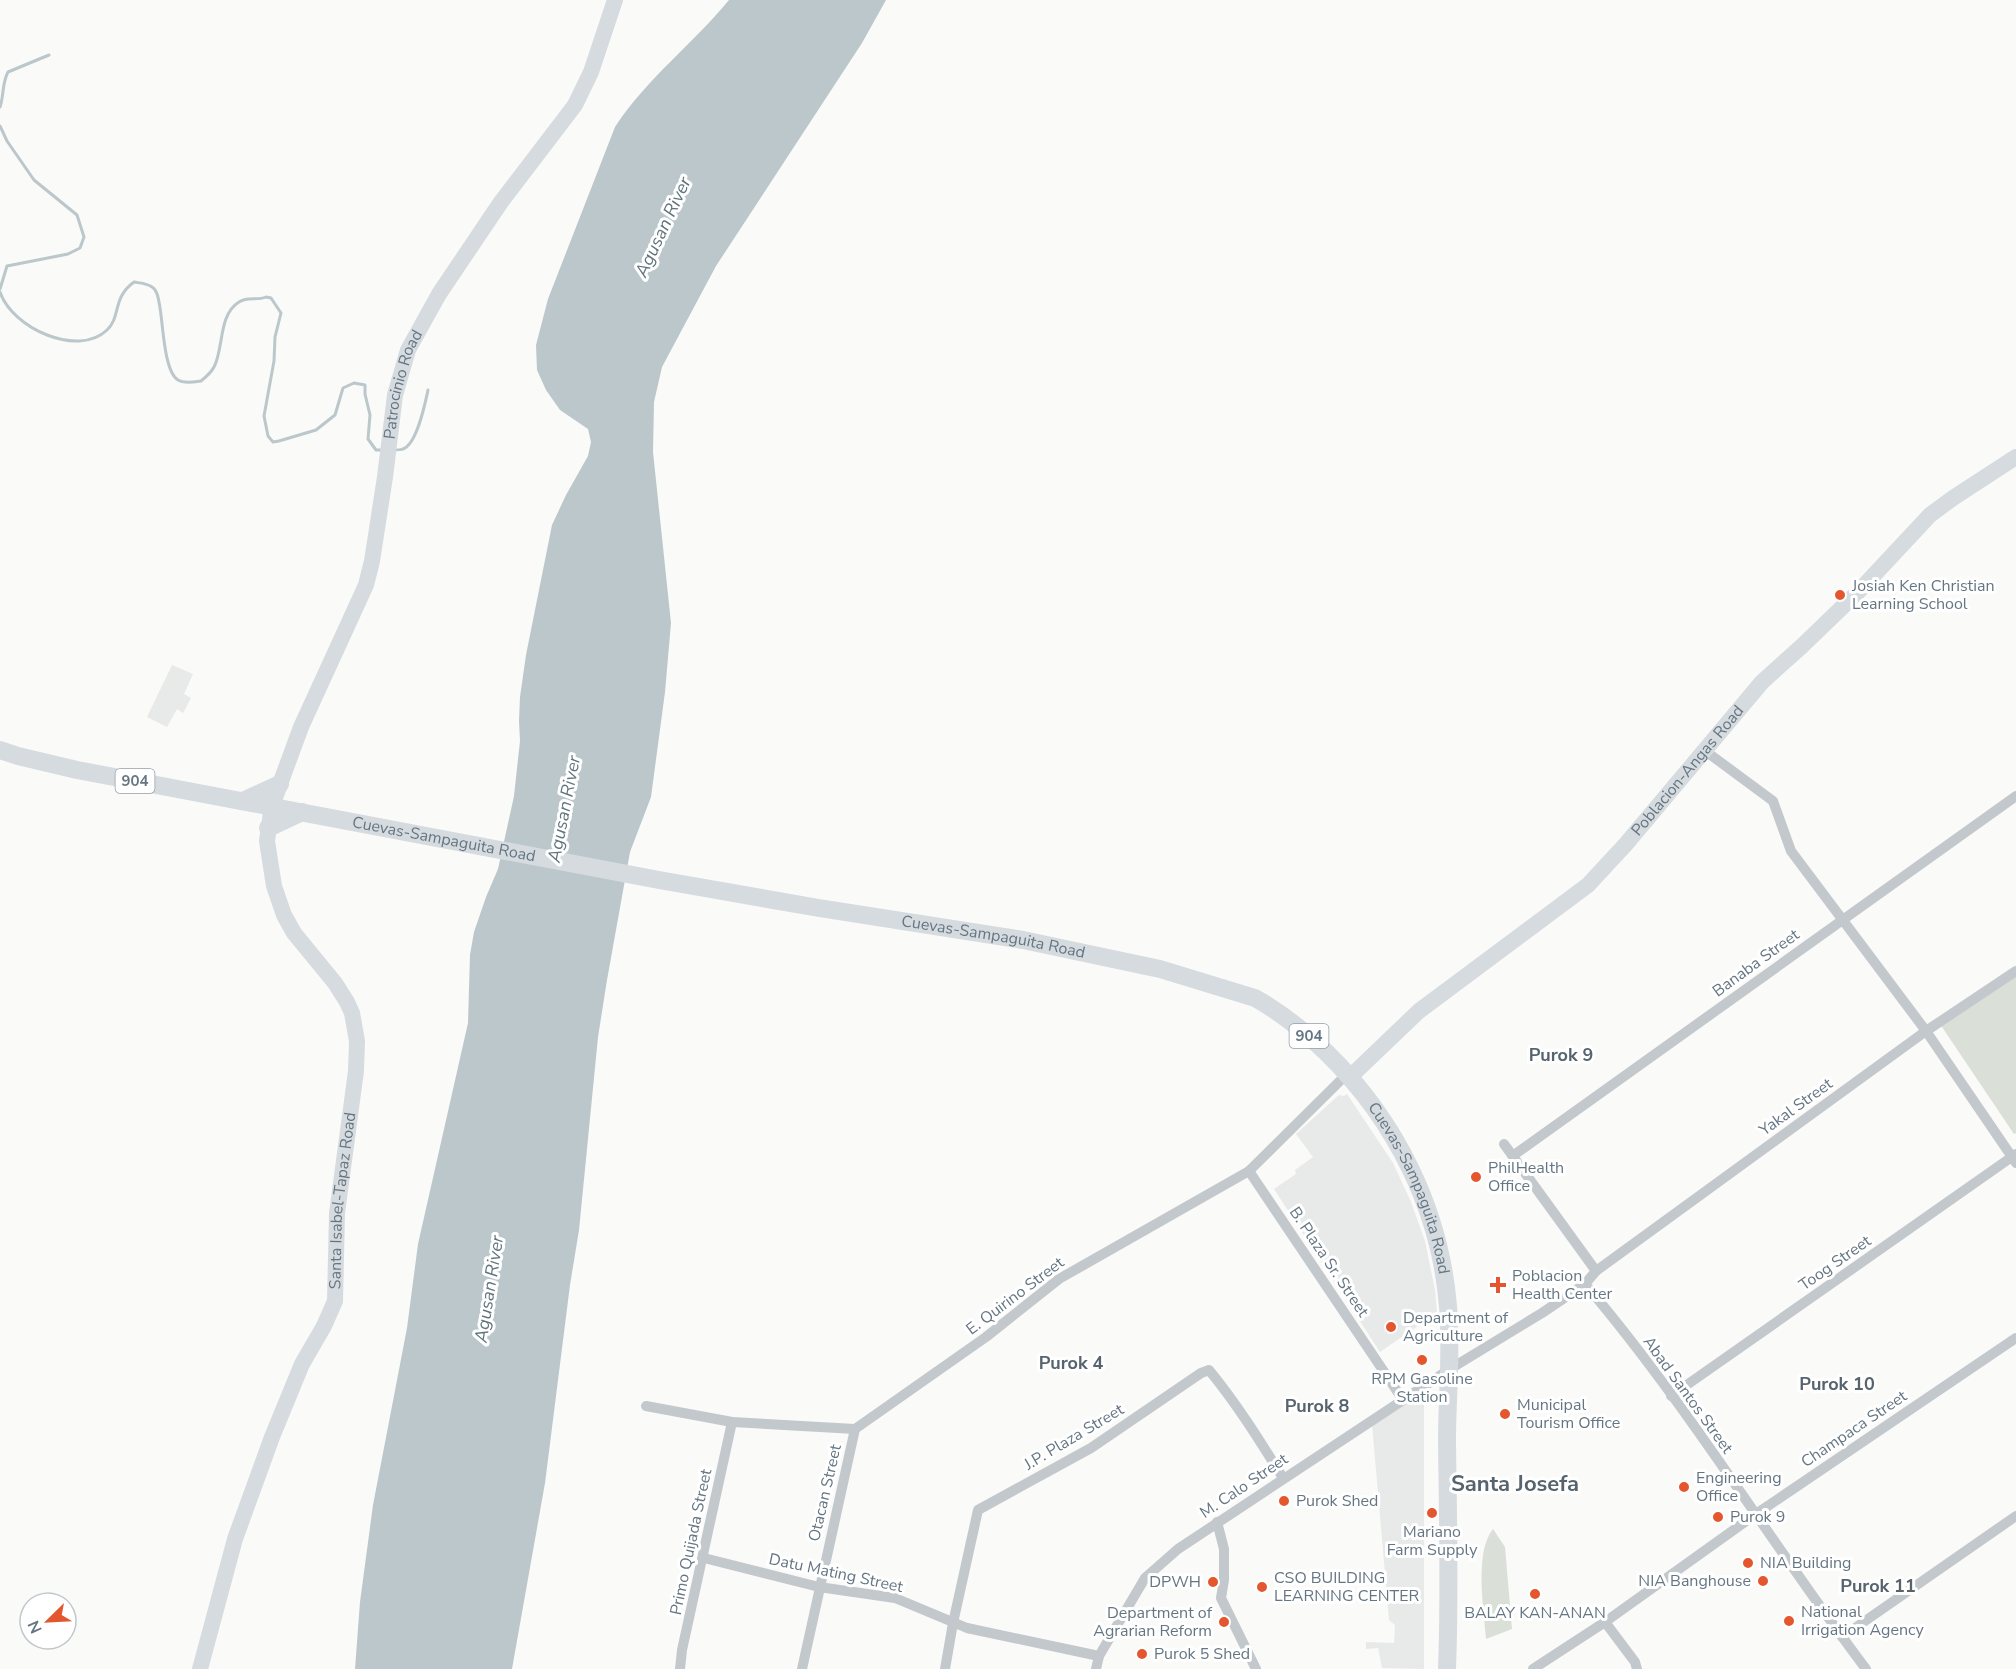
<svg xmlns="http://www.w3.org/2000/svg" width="2016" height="1669" font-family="'Nunito Sans',sans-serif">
<rect width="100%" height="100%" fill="#fafaf8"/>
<!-- built -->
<g fill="#e8e9e9">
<polygon points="172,665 193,674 184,694 191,698 183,713 177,709 167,727 147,717"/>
<polygon points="1347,1094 1393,1163 1411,1202 1425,1241 1435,1290 1437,1313 1380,1352 1274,1189 1296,1174 1295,1170 1313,1157 1296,1134 1339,1095 1344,1096"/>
<polygon points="1424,1393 1424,1669 1382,1668 1378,1648 1366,1649 1366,1642 1394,1643 1395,1625 1389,1620 1372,1424"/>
</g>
<!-- green -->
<g fill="#dadfd7">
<polygon points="2016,973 2016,1133 2014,1134 1940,1024"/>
<path d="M1493,1529L1505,1547L1512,1629L1486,1639C1484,1610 1474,1552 1493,1529Z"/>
</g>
<!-- water -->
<path fill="#bbc7cb" d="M729,0H886L862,43L716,266L662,367L654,402L653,452L671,623L665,692L651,797L630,852L607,980L598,1037L579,1230L570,1285L545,1483L512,1669H355L360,1602L373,1505L407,1328L418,1244L468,1023L470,955L474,932L486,897L498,869L514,796L520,741L519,721L520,697L526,655L552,525L566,495L588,456L591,442L588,429L560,410L546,390L537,370L536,345L548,299L615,127C648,77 692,45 729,0Z"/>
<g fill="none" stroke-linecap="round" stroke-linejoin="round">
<!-- stream -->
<g stroke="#bbc7cb" stroke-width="3">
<path d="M0,107C4,95 2,83 8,72L49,55"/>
<polyline points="0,126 7,141 34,180 77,215 84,237 80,248 68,254 7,266 0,289"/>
<path d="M0,292C12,328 78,358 107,330C121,317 112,298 134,282C139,283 147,283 152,287C158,290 159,302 160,308C163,324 164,372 178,380C184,384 194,382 201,381C206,377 211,373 214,367C224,348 218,315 239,302C248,296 257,301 266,297L271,298L281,313L275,337L274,361L264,416L268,436L273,442L279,441L316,430L335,415L343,388L354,383L365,385V394L370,415L368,439L376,450H383"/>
<path d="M393,450C395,450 401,450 403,449C417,444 425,404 428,390"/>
</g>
<!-- street -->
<g stroke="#c3c8cc" stroke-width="10">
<polyline points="1704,750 1773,801 1791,851 1926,1031 2016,1163"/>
<path d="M1504,1144L1596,1271L1585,1284C1688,1405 1770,1542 1866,1669"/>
<polyline points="1514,1155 2016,796"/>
<polyline points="1249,1171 1403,1400"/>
<polyline points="1596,1271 1926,1031 2016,971"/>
<polyline points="1671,1396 2016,1154"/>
<polyline points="646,1406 732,1422 855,1429 986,1337 1059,1279 1249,1171 1347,1074"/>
<polyline points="1217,1522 1224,1549 1224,1580 1221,1598 1256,1669"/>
<polyline points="704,1558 819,1587 895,1598 967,1628 1099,1656"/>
<polyline points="1605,1622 1635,1662 1637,1669"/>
<polyline points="1842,1637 2016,1516"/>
<polyline points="680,1669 682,1650 732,1422"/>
<polyline points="802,1669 855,1429"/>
<path d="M945,1669L953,1623L978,1510L1091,1448L1201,1373L1209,1370C1237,1404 1260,1441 1283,1478"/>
<polyline points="1096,1669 1099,1656 1145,1578 1178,1549 1450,1369 1542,1313 1585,1284"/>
<polyline points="1533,1669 1605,1622 1756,1514 2016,1338"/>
</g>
<!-- secondary -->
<g stroke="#d6dbdf" stroke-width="16">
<path id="s1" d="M1350,1077L1419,1011L1588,885L1626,844L1762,682L1802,646L1858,592L1930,515L1953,498L2016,457"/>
<path id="s2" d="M200,1669L235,1539L272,1437L302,1364L324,1326L335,1301L337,1213L356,1071L357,1041L352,1013L347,1002L335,983L294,933L284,915L274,886L267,841L272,806L301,727L366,585L372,561L385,477L395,395L408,350L439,294L501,202L575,105L591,72L615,0"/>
</g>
<!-- primary -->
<g stroke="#d6dbdf" stroke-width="18">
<path id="s3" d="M0,750L18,756L77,770L659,880L819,908L1023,940L1160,969L1255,998C1282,1013 1305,1032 1327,1053C1396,1121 1440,1209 1448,1306C1452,1351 1447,1396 1447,1442C1448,1517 1450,1593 1447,1669"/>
<polyline points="243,801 280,784"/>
<polyline points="268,828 302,812"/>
</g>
</g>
<!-- markers -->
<g fill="#e4572e" stroke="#fff" stroke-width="2">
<circle cx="1840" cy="595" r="6"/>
<circle cx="1476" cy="1177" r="6"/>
<path d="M1495 1276h6v6h6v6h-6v6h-6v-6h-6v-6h6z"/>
<circle cx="1391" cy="1327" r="6"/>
<circle cx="1422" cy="1360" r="6"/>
<circle cx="1505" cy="1414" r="6"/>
<circle cx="1684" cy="1487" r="6"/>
<circle cx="1284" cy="1501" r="6"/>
<circle cx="1432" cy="1513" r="6"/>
<circle cx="1718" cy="1517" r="6"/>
<circle cx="1748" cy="1563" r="6"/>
<circle cx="1763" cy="1581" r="6"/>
<circle cx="1213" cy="1582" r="6"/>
<circle cx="1262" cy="1587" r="6"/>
<circle cx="1535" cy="1594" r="6"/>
<circle cx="1789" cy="1621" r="6"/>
<circle cx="1224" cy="1622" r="6"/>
<circle cx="1142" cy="1654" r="6"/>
</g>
<g text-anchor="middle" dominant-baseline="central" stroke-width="6" stroke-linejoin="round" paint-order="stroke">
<!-- shield labels -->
<g fill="#fff" stroke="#939fa8" stroke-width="1.5">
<rect x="115.5" y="769" width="39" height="24" rx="4.5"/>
<rect x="1289.5" y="1024" width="39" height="24" rx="4.5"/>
</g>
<g font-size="15" font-weight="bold" fill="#657683">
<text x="135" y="781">904</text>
<text x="1309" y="1036">904</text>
</g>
<!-- street labels -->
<g font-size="16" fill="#657683" stroke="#fff">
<text stroke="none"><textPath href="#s2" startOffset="1359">Patrocinio Road</textPath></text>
<text stroke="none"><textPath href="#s1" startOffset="458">Poblacion-Angas Road</textPath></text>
<text stroke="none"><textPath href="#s3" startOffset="453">Cuevas-Sampaguita Road</textPath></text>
<text stroke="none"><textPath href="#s3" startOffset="1011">Cuevas-Sampaguita Road</textPath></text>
<text transform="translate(1756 963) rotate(-36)">Banaba Street</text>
<text transform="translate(1796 1107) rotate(-36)">Yakal Street</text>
<text stroke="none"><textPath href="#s3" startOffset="1532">Cuevas-Sampaguita Road</textPath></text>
<text stroke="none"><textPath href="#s2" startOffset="494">Santa Isabel-Tapaz Road</textPath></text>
<text transform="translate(1329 1262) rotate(56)">B. Plaza Sr. Street</text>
<text transform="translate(1835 1263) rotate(-35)">Toog Street</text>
<text transform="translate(1015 1296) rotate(-37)">E. Quirino Street</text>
<text transform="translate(1688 1395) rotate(54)">Abad Santos Street</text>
<text transform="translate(1854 1429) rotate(-34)">Champaca Street</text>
<text transform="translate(1074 1437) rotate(-31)">J.P. Plaza Street</text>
<text transform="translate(1244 1486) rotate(-34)">M. Calo Street</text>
<text transform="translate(825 1493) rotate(-77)">Otacan Street</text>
<text transform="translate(691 1542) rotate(-78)">Primo Quijada Street</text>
<text transform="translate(836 1573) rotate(12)">Datu Mating Street</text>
</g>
<!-- poi labels -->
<g font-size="16" fill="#657683" stroke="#fff" text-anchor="start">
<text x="1852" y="586">Josiah Ken Christian<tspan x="1852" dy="18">Learning School</tspan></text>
<text x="1488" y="1168">PhilHealth<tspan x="1488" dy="18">Office</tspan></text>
<text x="1512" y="1276">Poblacion<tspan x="1512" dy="18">Health Center</tspan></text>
<text x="1403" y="1318">Department of<tspan x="1403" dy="18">Agriculture</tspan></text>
<text x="1422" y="1379" text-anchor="middle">RPM Gasoline<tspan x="1422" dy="18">Station</tspan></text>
<text x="1517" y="1405">Municipal<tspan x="1517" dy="18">Tourism Office</tspan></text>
<text x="1696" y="1478">Engineering<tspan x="1696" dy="18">Office</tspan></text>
<text x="1296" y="1501">Purok Shed</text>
<text x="1730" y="1517">Purok 9</text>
<text x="1432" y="1532" text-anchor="middle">Mariano<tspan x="1432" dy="18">Farm Supply</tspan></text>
<text x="1760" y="1563">NIA Building</text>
<text x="1274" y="1578">CSO BUILDING<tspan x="1274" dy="18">LEARNING CENTER</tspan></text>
<text x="1751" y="1581" text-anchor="end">NIA Banghouse</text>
<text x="1201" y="1582" text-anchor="end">DPWH</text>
<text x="1801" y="1612">National<tspan x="1801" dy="18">Irrigation Agency</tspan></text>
<text x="1212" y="1613" text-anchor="end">Department of<tspan x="1212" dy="18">Agrarian Reform</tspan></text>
<text x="1535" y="1613" text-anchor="middle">BALAY KAN-ANAN</text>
<text x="1154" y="1654">Purok 5 Shed</text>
</g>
<!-- water labels -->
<g font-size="18" font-style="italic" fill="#60757c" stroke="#fff">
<text transform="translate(663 227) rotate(-65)">Agusan River</text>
<text transform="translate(564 809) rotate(-79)">Agusan River</text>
<text transform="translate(489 1289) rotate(-81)">Agusan River</text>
</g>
<!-- neighbourhood labels -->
<g font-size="18" font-weight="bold" fill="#57646e" stroke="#fff">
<text x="1561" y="1055">Purok 9</text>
<text x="1071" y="1363">Purok 4</text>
<text x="1837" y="1384">Purok 10</text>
<text x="1317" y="1406">Purok 8</text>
<text x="1878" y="1586">Purok 11</text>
</g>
<!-- district labels -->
<g font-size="22" font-weight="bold" fill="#57646e" stroke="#fff">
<text x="1515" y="1484">Santa Josefa</text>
</g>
</g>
<!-- north arrow -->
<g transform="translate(48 1621) rotate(246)"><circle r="28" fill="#ffffff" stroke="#c1c8cd" stroke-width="1.5"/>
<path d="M0-4.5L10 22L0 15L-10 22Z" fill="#e4572e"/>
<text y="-9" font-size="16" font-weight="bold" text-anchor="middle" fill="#657683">N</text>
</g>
</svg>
